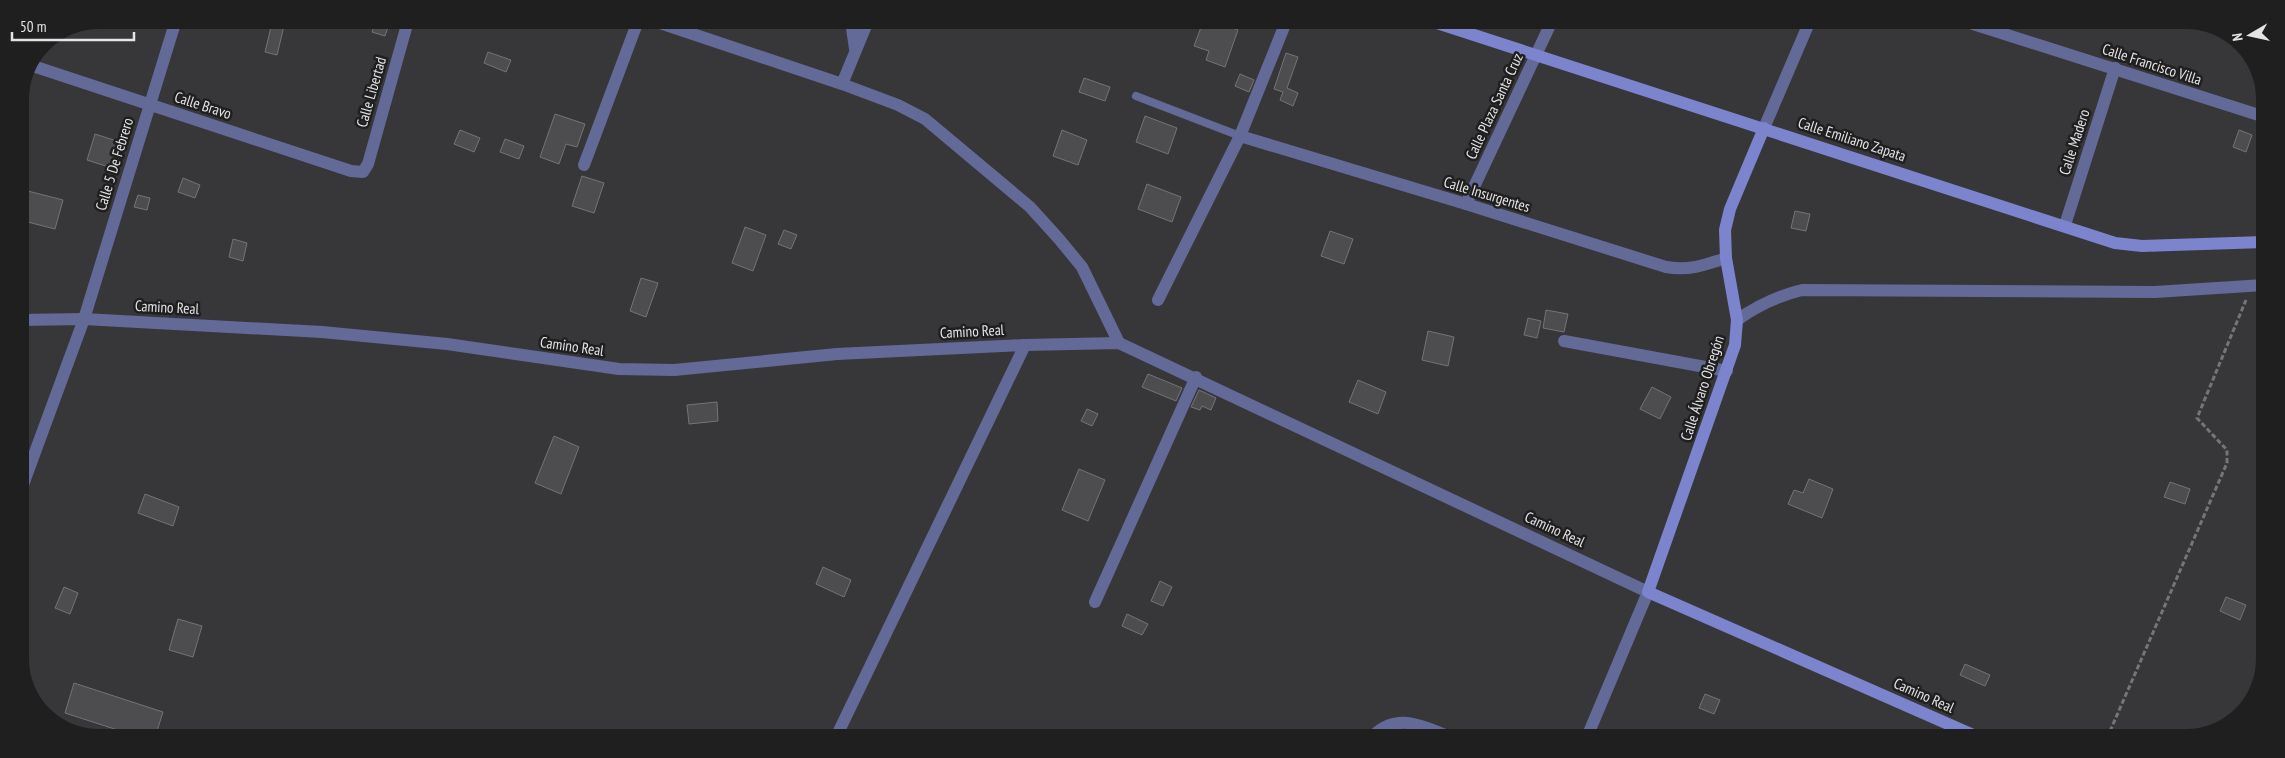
<svg xmlns="http://www.w3.org/2000/svg" width="2285" height="758" font-family="'PT Sans Narrow',sans-serif">
<rect width="100%" height="100%" fill="#37373a"/>
<!-- building -->
<g fill="#4d4d50" stroke="#747477">
<polygon points="376,21 390,21 385,36 372,32"/>
<polygon points="1203,22 1217,22 1238,30 1225,67 1206,60 1209,51 1194,46"/>
<polygon points="272,23 284,26 277,55 265,52"/>
<polygon points="488,52 511,60 506,72 484,63"/>
<polygon points="1286,53 1298,57 1287,88 1298,93 1293,106 1280,100 1283,92 1274,89"/>
<polygon points="1240,74 1254,80 1249,92 1235,86"/>
<polygon points="1084,78 1110,87 1105,101 1079,92"/>
<polygon points="555,114 585,124 577,147 566,144 559,164 540,157"/>
<polygon points="1145,116 1177,128 1168,154 1136,142"/>
<polygon points="460,130 480,138 474,152 454,144"/>
<polygon points="1062,130 1087,140 1078,165 1053,156"/>
<polygon points="2239,130 2252,135 2246,152 2233,147"/>
<polygon points="95,134 123,143 115,169 87,160"/>
<polygon points="505,139 524,146 519,159 500,152"/>
<polygon points="582,176 604,183 594,213 572,206"/>
<polygon points="183,178 200,185 195,198 178,192"/>
<polygon points="1147,184 1181,197 1172,222 1138,209"/>
<polygon points="20,189 63,200 55,229 20,220"/>
<polygon points="138,195 150,198 147,210 134,207"/>
<polygon points="1795,211 1810,214 1806,231 1791,228"/>
<polygon points="745,227 766,235 753,271 732,263"/>
<polygon points="784,230 797,235 791,249 778,244"/>
<polygon points="1330,231 1353,239 1344,264 1321,256"/>
<polygon points="233,239 247,243 243,261 229,257"/>
<polygon points="641,278 658,283 646,317 630,311"/>
<polygon points="1546,310 1568,314 1564,332 1543,328"/>
<polygon points="1528,318 1541,321 1537,338 1524,335"/>
<polygon points="1428,331 1454,337 1448,366 1422,360"/>
<polygon points="1148,374 1182,388 1176,401 1142,387"/>
<polygon points="1358,380 1386,392 1378,414 1349,402"/>
<polygon points="1652,387 1671,397 1660,419 1640,409"/>
<polygon points="1199,390 1216,398 1211,410 1202,406 1200,410 1191,407"/>
<polygon points="717,402 718,421 689,424 687,405"/>
<polygon points="1087,409 1098,414 1092,426 1081,421"/>
<polygon points="554,436 579,447 561,494 535,483"/>
<polygon points="1079,469 1105,480 1088,521 1062,510"/>
<polygon points="1809,479 1833,489 1822,518 1788,504 1794,490 1803,493"/>
<polygon points="2170,482 2190,489 2185,504 2164,497"/>
<polygon points="145,494 179,507 173,526 138,513"/>
<polygon points="823,567 851,580 844,597 816,584"/>
<polygon points="1160,581 1172,587 1163,606 1151,601"/>
<polygon points="64,587 78,593 70,614 55,608"/>
<polygon points="2226,597 2246,605 2240,620 2220,611"/>
<polygon points="1127,614 1148,624 1142,635 1122,626"/>
<polygon points="178,619 202,626 193,657 169,650"/>
<polygon points="1965,664 1990,675 1985,686 1960,675"/>
<polygon points="74,683 163,712 156,734 130,734 65,713"/>
<polygon points="1705,694 1720,700 1714,714 1699,708"/>
</g>
<g fill="none" stroke-linecap="round" stroke-linejoin="round">
<!-- path -->
<polyline stroke="#757577" stroke-width="3" stroke-dasharray="5 2.5" stroke-linecap="butt" points="2107,738 2227,463 2227,450 2197,418 2246,300"/>
<!-- lane -->
<polyline stroke="#646a98" stroke-width="8" points="1136,96 1240,136"/>
<!-- street -->
<g stroke="#646a98" stroke-width="12">
<polyline points="654,21 842,84 898,105 925,119 1030,207 1059,239 1082,267 1119,343"/>
<polyline points="851,21 855,49"/>
<polyline points="1973,24 2265,117"/>
<polyline points="33,66 351,171 363,172 368,164 408,21"/>
<polyline points="842,84 868,21"/>
<polyline points="1764,128 1809,23"/>
<path d="M1240,136L1466,204L1666,267C1688,271 1705,265 1726,258"/>
<polyline points="584,165 638,21"/>
<polyline points="1466,204 1551,23"/>
<polyline points="2065,225 2115,68"/>
<polyline points="1158,300 1240,136 1286,22"/>
<polyline points="20,320 84,319 322,332 447,344 619,369 674,370 837,354 1025,345 1119,343 1648,592 1587,737"/>
<path d="M1737,320C1758,305 1777,296 1802,290L2155,292L2264,285"/>
<polyline points="1564,341 1727,371"/>
<polyline points="20,493 84,319 176,20"/>
<polyline points="1095,602 1196,377"/>
<polyline points="837,735 1025,345"/>
<path d="M1373,736C1397,712 1423,726 1450,737"/>
</g>
<!-- secondary -->
<g stroke="#7c84ce" stroke-width="12">
<polyline points="1437,23 2115,243 2142,246 2264,242"/>
<polyline points="1764,128 1730,209 1725,230 1726,258 1737,320 1735,345 1648,592 1980,738"/>
</g>
</g>
<g text-anchor="middle" dominant-baseline="central" stroke-width="5" stroke-linejoin="round" paint-order="stroke">
<!-- street labels -->
<g font-size="15" fill="#e4e4e6" stroke="#1f1f20">
<text transform="translate(2152 64) rotate(18)">Calle Francisco Villa</text>
<text transform="translate(371 92) rotate(-74)">Calle Libertad</text>
<text transform="translate(203 105) rotate(18)">Calle Bravo</text>
<text transform="translate(1494 106) rotate(-65)">Calle Plaza Santa Cruz</text>
<text transform="translate(1852 139) rotate(18)">Calle Emiliano Zapata</text>
<text transform="translate(2074 142) rotate(-72)">Calle Madero</text>
<text transform="translate(114 164) rotate(-73)">Calle 5 De Febrero</text>
<text transform="translate(1487 194) rotate(17)">Calle Insurgentes</text>
<text transform="translate(167 307) rotate(3)">Camino Real</text>
<text transform="translate(972 331) rotate(-3)">Camino Real</text>
<text transform="translate(572 346) rotate(8)">Camino Real</text>
<text transform="translate(1702 388) rotate(-72)">Calle Álvaro Obregón</text>
<text transform="translate(1555 529) rotate(25)">Camino Real</text>
<text transform="translate(1924 695) rotate(24)">Camino Real</text>
</g>
</g>
<!-- crop -->
<path d="M0 0H2285V758H0ZM99 29H2186A70 70 0 0 1 2256 99V659A70 70 0 0 1 2186 729H99A70 70 0 0 1 29 659V99A70 70 0 0 1 99 29Z" fill="#1f1f20" fill-rule="evenodd"/>
<!-- north arrow -->
<g transform="translate(2250 35) rotate(261)" stroke="#1f1f20" stroke-width="4" paint-order="stroke">
<path d="M0-4L9 19L0 12L-9 19Z" fill="#e4e4e6"/>
<text y="-8" font-size="14" font-weight="bold" text-anchor="middle" fill="#e4e4e6">N</text>
</g>
<!-- scale -->
<path d="M12 32v8h122v-8" fill="none" stroke="#e4e4e6" stroke-width="2.5"/>
<text x="20" y="32" font-size="15" fill="#e4e4e6" stroke="#1f1f20" stroke-width="4" paint-order="stroke">50 m</text>
</svg>
